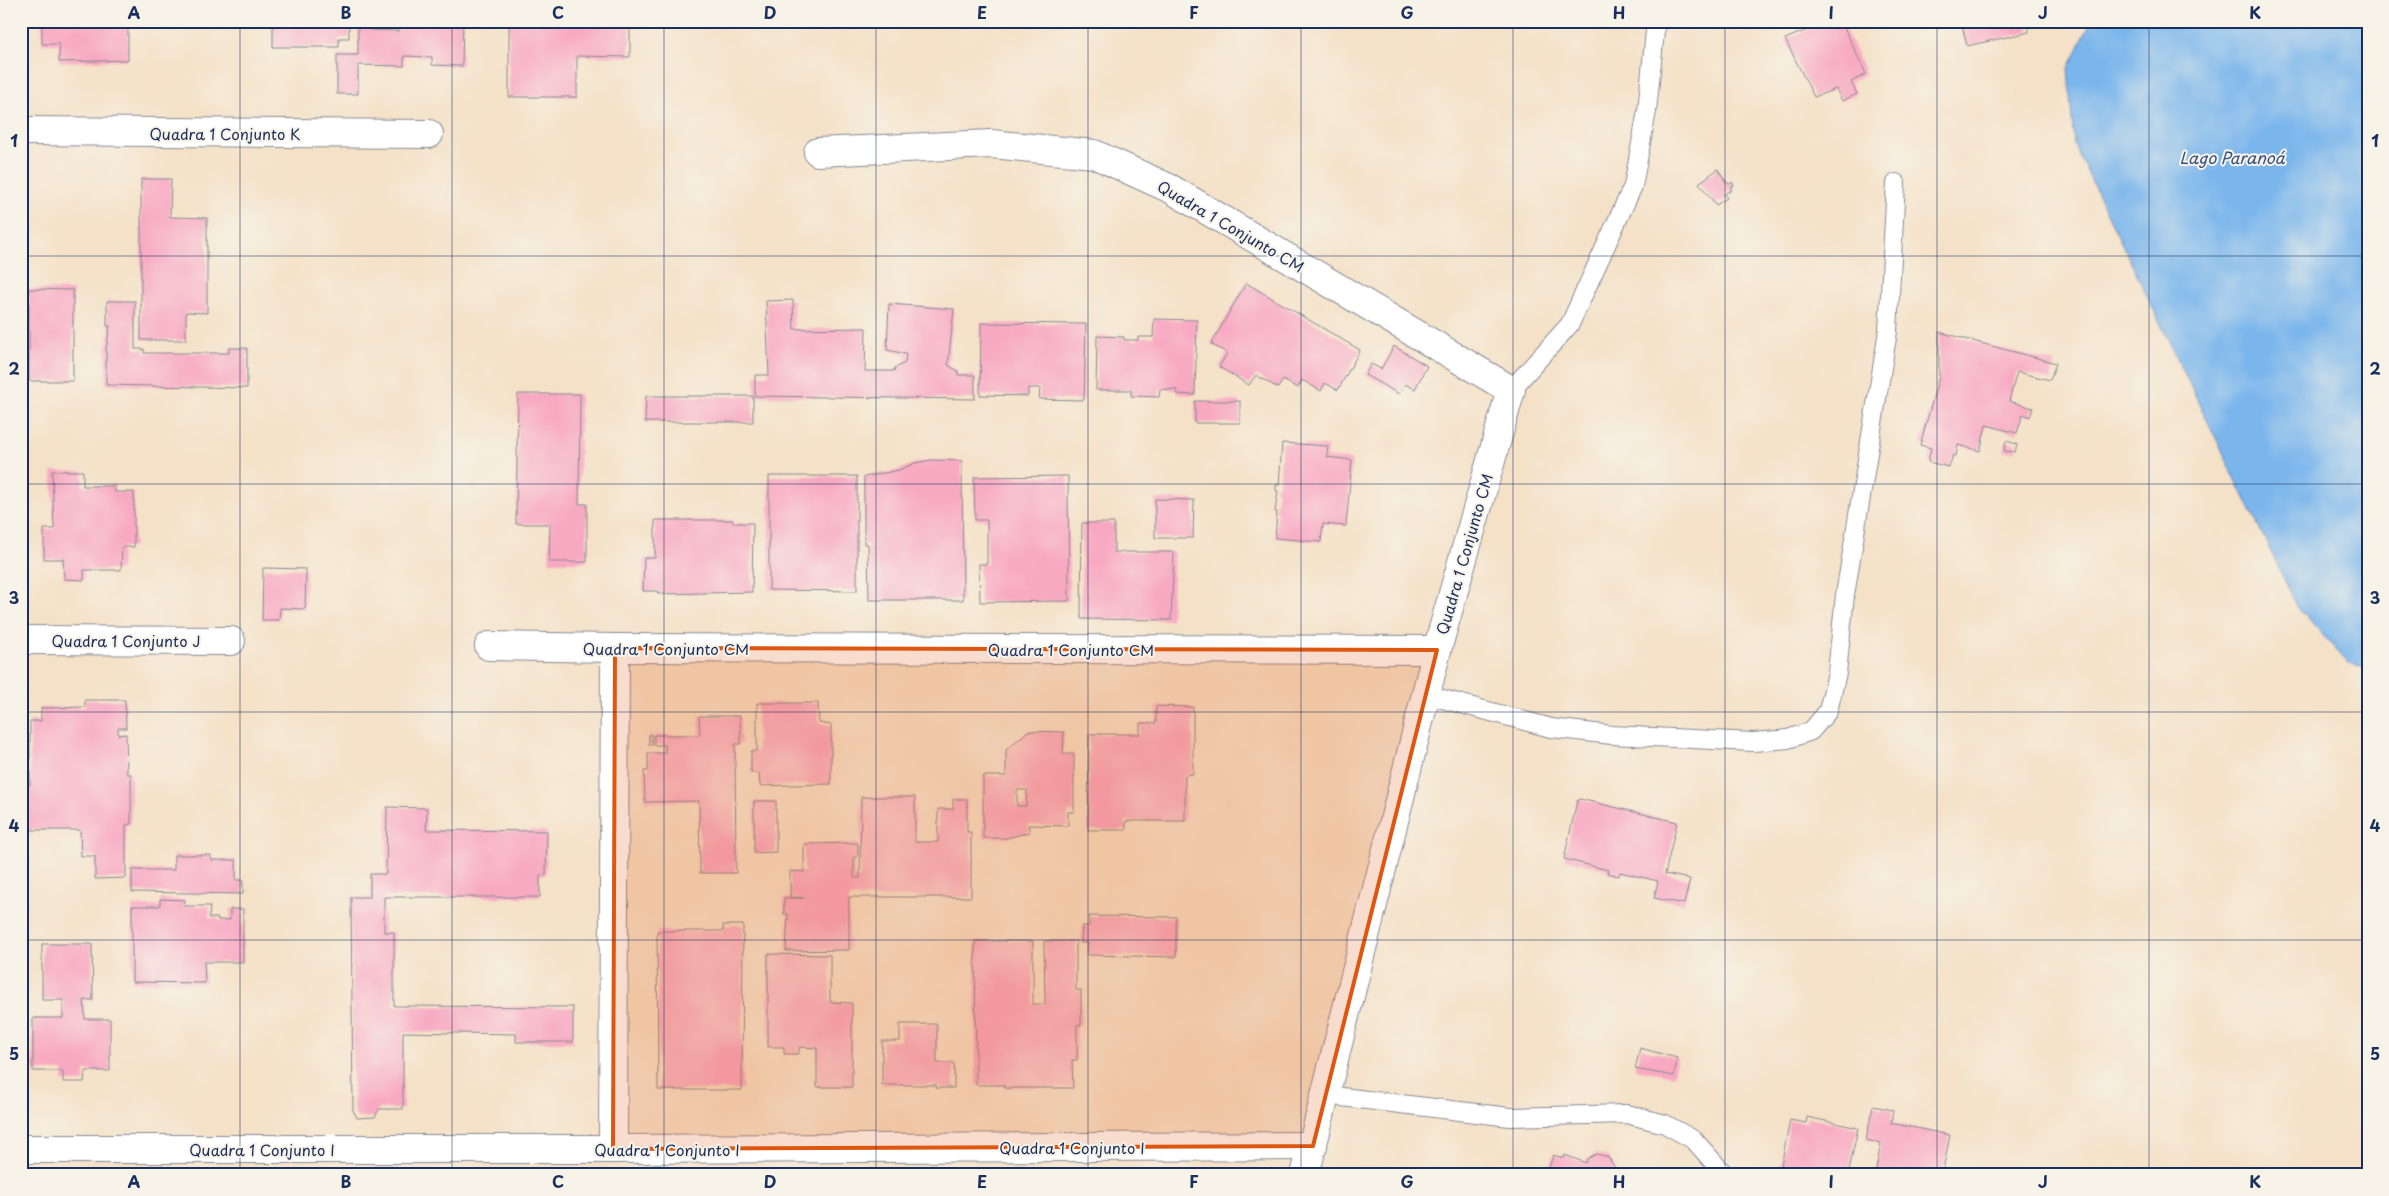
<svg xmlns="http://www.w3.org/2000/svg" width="2389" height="1196" font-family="'Playpen Sans',sans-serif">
<rect width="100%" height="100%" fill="#f7f3e8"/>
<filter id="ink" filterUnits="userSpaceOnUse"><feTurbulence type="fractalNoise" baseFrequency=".02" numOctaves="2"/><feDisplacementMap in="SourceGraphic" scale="10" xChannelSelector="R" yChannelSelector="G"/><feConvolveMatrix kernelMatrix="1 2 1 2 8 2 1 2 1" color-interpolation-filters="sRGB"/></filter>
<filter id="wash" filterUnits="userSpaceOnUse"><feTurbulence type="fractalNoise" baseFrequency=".0096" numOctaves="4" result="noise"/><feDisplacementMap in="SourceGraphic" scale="20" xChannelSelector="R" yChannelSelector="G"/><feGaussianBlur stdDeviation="1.12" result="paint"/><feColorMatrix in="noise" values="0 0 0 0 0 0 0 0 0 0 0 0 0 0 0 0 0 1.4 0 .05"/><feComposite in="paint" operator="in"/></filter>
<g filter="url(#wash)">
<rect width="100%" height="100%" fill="#f4e1c7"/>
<!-- water -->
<polygon fill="#7ab6ec" stroke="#4a72a5" points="2091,21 2368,21 2368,669 2349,664 2298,608 2074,145 2068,70"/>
<g id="blocks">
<!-- building -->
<g fill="#f8a9c2" fill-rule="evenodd">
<polygon points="42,21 128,21 128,60 59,62 59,44 42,44"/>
<polygon points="273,21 349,21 349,38 339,38 339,47 273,47"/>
<polygon points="358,21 368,21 369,30 399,31 399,21 463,21 462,66 432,65 432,57 404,56 404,66 358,65 358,94 337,94 337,55 358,55"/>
<polygon points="509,21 630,21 630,57 577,56 577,97 509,97"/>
<polygon points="1818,21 1841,21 1866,74 1851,82 1857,94 1842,101 1836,89 1814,97 1785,39 1819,25"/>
<polygon points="1961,21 2027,21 2029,32 1967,46"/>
<polygon points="1718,169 1726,182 1730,184 1732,182 1734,185 1730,187 1732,190 1724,194 1727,198 1716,205 1699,183"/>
<polygon points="141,179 171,179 170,217 207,218 207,313 186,312 186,340 141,340"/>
<polygon points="1246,283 1360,350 1338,390 1325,383 1321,391 1302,380 1298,388 1283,380 1278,388 1256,375 1249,385 1219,367 1227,353 1211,344"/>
<polygon points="29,289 73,290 73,381 29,381"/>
<polygon points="793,300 794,329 866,328 865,371 894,371 895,368 905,363 906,354 887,350 889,304 954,309 948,365 958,371 958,375 975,375 975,399 755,396 755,375 769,375 766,301"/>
<polygon points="107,301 135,301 135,349 144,349 144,353 229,353 229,348 247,348 247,388 106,385 106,349 110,326 107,326"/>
<polygon points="1154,319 1197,320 1195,395 1177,394 1177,390 1160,389 1159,397 1131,396 1131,390 1096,390 1097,336 1124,337 1124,340 1138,340 1138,337 1153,337"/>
<polygon points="981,323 1086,324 1084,400 1039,399 1040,388 1028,388 1028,396 980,395"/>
<polygon points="1939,332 2056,363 2050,380 2017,372 2009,401 2033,408 2030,417 2023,414 2017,433 1986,425 1980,451 1958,445 1956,456 1953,455 1949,467 1928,462 1931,448 1920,445 1939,377"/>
<polygon points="1394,346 1427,366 1415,389 1405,384 1399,394 1365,375 1371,364 1381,369"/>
<rect x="21" y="386" width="4" height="29"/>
<polygon points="518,394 580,394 579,504 587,504 587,562 549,562 550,524 516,524"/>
<polygon points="646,396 753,396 753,422 645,422"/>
<rect x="1195" y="401" width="45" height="22"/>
<polygon points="2006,441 2017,444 2015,452 2004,451"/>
<polygon points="1282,443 1328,446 1327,457 1352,460 1346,526 1323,524 1321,542 1275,538 1277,512 1275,512 1278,491 1276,491 1276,485 1279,485"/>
<polygon points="931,460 962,461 963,600 869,600 868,544 864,544 864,477 899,470 915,463"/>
<polygon points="52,471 83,471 83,486 114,486 115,492 134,492 134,547 122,547 121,570 84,570 84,580 64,579 63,559 44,559 44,529 54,529"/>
<polygon points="769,476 857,476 857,591 769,590"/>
<polygon points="1068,476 1069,601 980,602 979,564 987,564 987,520 975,520 974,477"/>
<polygon points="1155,499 1194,500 1193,538 1155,538"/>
<polygon points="655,520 733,520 733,523 753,523 752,592 658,594 657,591 643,591 644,558 655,558"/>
<polygon points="1082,523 1114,523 1114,552 1174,552 1171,620 1081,619"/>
<polygon points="263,568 306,569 305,609 280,608 279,620 262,620"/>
<polygon points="85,700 125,700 126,728 118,728 118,735 126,734 127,774 131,774 131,824 126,825 126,878 95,879 95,856 81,856 80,830 24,830 24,785 30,785 30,721 41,721 41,708 85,707"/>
<polygon points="757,703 818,703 819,723 831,725 831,784 760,786 759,773 751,773 751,751 757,751"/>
<polygon points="1156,706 1193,707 1193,774 1185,775 1185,821 1126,821 1126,830 1088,830 1089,734 1140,734 1140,723 1156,723"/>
<polygon points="699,716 740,716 741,744 735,744 736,873 700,873 699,801 645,802 644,771 648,771 648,753 665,753 665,745 654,745 654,735 700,735"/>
<path d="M1028,731L1064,732L1063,754H1074V812H1068V826L1028,825L1030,832L1007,838H983V776H1006V750ZM1017,790H1027L1026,806H1017Z"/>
<rect x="649" y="735" width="3" height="10"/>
<polygon points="861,797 915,797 915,842 938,842 938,809 953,809 953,799 967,799 967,832 971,832 971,897 849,897 849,950 786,951 788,914 784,914 784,898 804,898 790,897 790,871 804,872 804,844 858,843 858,856 854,858 854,878 860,878"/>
<polygon points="1580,799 1677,822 1665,874 1690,879 1684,904 1654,898 1658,881 1620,872 1619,876 1607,873 1608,870 1564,859 1577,801"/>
<polygon points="754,801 776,801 776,852 754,853"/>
<polygon points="387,807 427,808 426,830 547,831 546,875 540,875 540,897 384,897 384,932 394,932 394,1006 573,1007 573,1042 516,1042 516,1034 403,1032 403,1109 379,1109 375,1117 357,1118 353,1110 351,897 370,897 370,874 386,874"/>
<polygon points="174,855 211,855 211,860 236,860 236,880 243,880 243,894 132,892 132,870 174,870"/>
<polygon points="160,899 185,900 184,906 210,906 209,918 218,918 218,920 230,920 230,909 243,909 243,962 204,962 205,983 132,982 132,906 160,906"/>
<polygon points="1089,916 1176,917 1176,957 1087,955 1088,943 1081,943 1082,926 1089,926"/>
<polygon points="723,925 743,925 742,1090 658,1090 657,931 723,931"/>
<polygon points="975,941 1033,941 1033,1004 1045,1004 1044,941 1076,941 1076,990 1081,990 1081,1025 1077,1025 1077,1060 1072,1060 1073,1088 1005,1088 1004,1085 976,1085"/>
<polygon points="42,944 92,944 93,1000 84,1000 85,1019 110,1019 110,1071 85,1071 84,1082 63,1082 63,1071 33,1071 33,1018 63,1018 63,1000 42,1000"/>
<polygon points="768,954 830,955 830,1002 852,1003 852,1087 817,1087 817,1048 799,1047 799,1054 784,1054 784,1047 768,1047"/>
<polygon points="900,1024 937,1024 937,1063 954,1063 954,1088 936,1088 936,1085 882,1085 882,1041 900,1041"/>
<polygon points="1640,1048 1677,1058 1674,1076 1635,1069"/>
<polygon points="1873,1106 1893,1110 1891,1123 1950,1135 1942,1175 1875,1175 1881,1143 1866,1140"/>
<polygon points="1807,1117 1858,1128 1848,1175 1826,1175 1781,1166 1790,1120 1806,1123"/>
<polygon points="1596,1154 1608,1157 1616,1169 1615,1175 1547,1175 1553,1155 1564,1158 1565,1155 1586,1163 1587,1159"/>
</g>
</g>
</g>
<g filter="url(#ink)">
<use href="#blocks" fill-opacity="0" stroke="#888892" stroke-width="1"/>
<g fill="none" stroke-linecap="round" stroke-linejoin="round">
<defs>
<g id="lane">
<polyline points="1511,390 1570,324 1633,186 1647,111 1656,21"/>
<polyline points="1424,694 1551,728 1612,735 1753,742 1788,739 1811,731 1828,711 1837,673 1845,595 1888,331 1896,183"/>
<polyline points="1325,1095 1510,1117 1627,1114 1665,1124 1694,1140 1725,1175"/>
</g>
<g id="street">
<polyline points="21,131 429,134"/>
<polyline points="21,640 231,641"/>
<polyline points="489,646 615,648 1437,650 1511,390 1171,189 1094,154 991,144 818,152"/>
<polyline points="21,1149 613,1149 1313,1146"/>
<polyline points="613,1149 615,648"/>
<polyline points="1305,1175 1437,650"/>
</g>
</defs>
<!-- lane casing -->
<use href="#lane" stroke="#888892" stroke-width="20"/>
<!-- street casing -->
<use href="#street" stroke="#888892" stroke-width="30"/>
<!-- lane -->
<use href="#lane" stroke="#fff" stroke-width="18"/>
<!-- street -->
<use href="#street" stroke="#fff" stroke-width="28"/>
</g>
</g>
<!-- marked area -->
<path fill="#de5710" fill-opacity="0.2" stroke="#de5710" stroke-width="4" stroke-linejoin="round" d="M615,648L1437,650L1313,1146L613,1149Z"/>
<!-- grid -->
<path fill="none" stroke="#1b2f5e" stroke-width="1" stroke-opacity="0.55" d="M240,21V1175M452,21V1175M664,21V1175M876,21V1175M1088,21V1175M1301,21V1175M1513,21V1175M1725,21V1175M1937,21V1175M2149,21V1175M21,256H2368M21,484H2368M21,712H2368M21,940H2368"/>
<g text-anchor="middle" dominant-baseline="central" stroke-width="4" stroke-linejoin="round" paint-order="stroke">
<!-- street labels -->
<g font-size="15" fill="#1b2f5e" stroke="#f7f3e8">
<text x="225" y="133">Quadra 1 Conjunto K</text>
<text transform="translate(1231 226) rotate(30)">Quadra 1 Conjunto CM</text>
<text transform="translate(1464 554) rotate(-74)">Quadra 1 Conjunto CM</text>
<text x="126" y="640">Quadra 1 Conjunto J</text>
<text x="666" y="648">Quadra 1 Conjunto CM</text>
<text x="1071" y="649">Quadra 1 Conjunto CM</text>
<text x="1072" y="1147">Quadra 1 Conjunto I</text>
<text x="262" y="1149">Quadra 1 Conjunto I</text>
<text x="667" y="1149">Quadra 1 Conjunto I</text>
</g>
<!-- water labels -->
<g font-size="16" font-style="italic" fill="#335182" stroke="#f7f3e8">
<text x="2232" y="157">Lago Paranoá</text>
</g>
</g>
<!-- margin -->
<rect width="2389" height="1196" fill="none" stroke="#f7f3e8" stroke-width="55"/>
<rect x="28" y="28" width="2334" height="1140" fill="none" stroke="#1b2f5e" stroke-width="2"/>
<g font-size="16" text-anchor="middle" font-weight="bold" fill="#1b2f5e">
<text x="134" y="19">A</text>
<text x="346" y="19">B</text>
<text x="558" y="19">C</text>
<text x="770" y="19">D</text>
<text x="982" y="19">E</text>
<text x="1194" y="19">F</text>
<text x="1407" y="19">G</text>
<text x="1619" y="19">H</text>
<text x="1831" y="19">I</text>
<text x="2043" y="19">J</text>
<text x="2255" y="19">K</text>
<text x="14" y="147">1</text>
<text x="2375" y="147">1</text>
<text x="14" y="375">2</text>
<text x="2375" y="375">2</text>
<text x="14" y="604">3</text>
<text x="2375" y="604">3</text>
<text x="14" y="832">4</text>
<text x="2375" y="832">4</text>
<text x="14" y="1060">5</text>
<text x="2375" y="1060">5</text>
<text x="134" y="1188">A</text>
<text x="346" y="1188">B</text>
<text x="558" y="1188">C</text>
<text x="770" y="1188">D</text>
<text x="982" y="1188">E</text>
<text x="1194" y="1188">F</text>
<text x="1407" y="1188">G</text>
<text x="1619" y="1188">H</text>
<text x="1831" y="1188">I</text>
<text x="2043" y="1188">J</text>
<text x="2255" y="1188">K</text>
</g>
</svg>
